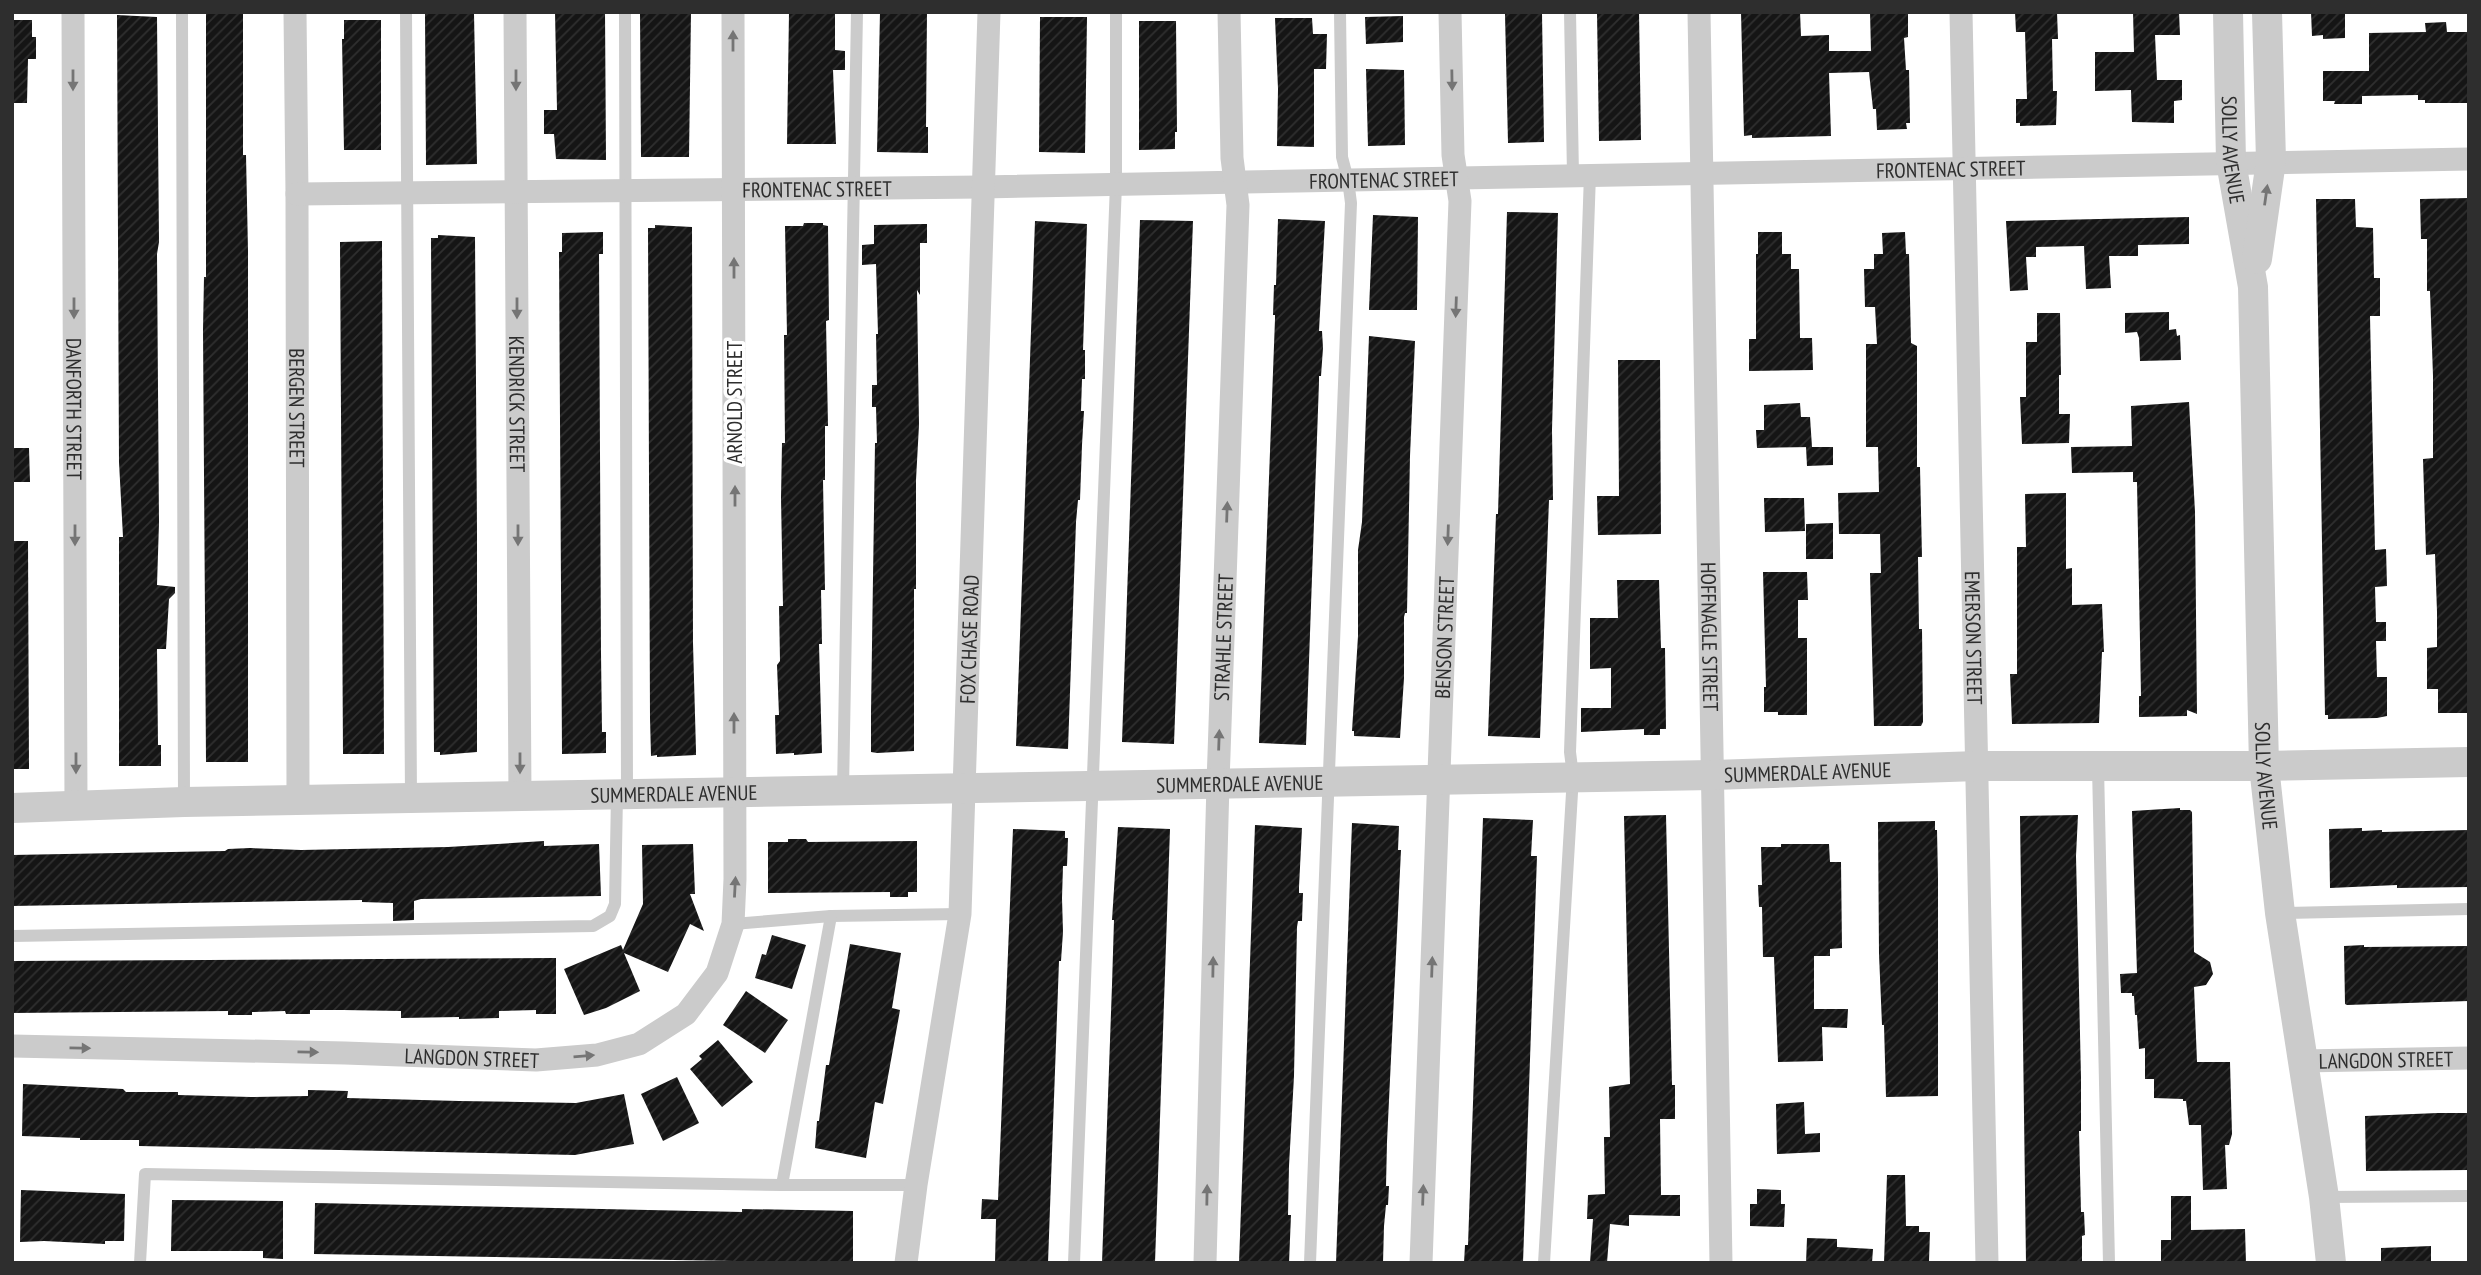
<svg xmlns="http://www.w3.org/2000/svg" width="2481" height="1275" font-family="'PT Sans Narrow',sans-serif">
<defs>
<pattern id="building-hatch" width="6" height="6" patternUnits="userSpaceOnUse" patternTransform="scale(1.75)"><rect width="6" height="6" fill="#151515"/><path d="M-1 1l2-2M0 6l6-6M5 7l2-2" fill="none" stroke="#2f2f2f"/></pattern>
</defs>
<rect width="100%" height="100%" fill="#fff"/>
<!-- building -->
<g fill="url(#building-hatch)">
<polygon points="206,12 243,12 243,155 246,155 248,251 248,762 206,762 203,330 204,277 206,277"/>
<polygon points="441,12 474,14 477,164 426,165 425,14"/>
<polygon points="555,12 605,12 606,160 556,159 554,134 544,134 544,110 557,110"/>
<polygon points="640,12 691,12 689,157 641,157"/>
<polygon points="789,12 835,12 835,50 845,51 845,70 833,70 836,144 787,144"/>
<polygon points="880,12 927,12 926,127 928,127 928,153 877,152"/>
<polygon points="1639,12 1641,140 1599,141 1597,13"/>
<polygon points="1741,12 1800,12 1801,36 1829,35 1829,51 1871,51 1870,12 1908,12 1908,37 1904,38 1906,70 1909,70 1910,123 1906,123 1907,129 1877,130 1876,109 1873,109 1869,72 1829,73 1831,136 1752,138 1752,135 1744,136"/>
<polygon points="2015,12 2057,12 2058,39 2052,39 2053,91 2057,91 2056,125 2020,126 2020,123 2016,123 2016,99 2027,99 2025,32 2016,32"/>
<polygon points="2133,12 2179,12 2180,35 2155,35 2157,80 2182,80 2182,100 2174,101 2174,123 2132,122 2131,90 2095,91 2095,52 2134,52"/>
<polygon points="2311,12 2345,12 2345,38 2323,39 2323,35 2312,36"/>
<polygon points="1505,14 1542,14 1544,142 1508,143"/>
<polygon points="117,15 157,17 159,242 157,254 159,523 157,585 175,587 175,593 169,599 166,649 157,649 158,745 161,745 161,766 119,766 119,537 123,537 119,462"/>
<polygon points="1403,16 1403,42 1366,44 1365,17"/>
<polygon points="1040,17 1087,17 1085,153 1039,152"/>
<polygon points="1275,18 1312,18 1313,34 1327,34 1326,69 1314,69 1314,147 1277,146 1278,89"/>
<polygon points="12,20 32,20 32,37 36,37 36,59 28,59 27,103 12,103"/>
<polygon points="344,20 381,20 381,150 344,150 342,39 344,39"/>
<polygon points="1139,21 1176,21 1177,132 1175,132 1175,149 1139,150"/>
<polygon points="2446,22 2447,32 2469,32 2469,103 2425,103 2425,100 2418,100 2418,95 2362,96 2362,104 2334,104 2335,101 2323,101 2323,71 2369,71 2369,33 2426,32 2425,23"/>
<polygon points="1366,69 1404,70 1405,145 1368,146"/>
<polygon points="2469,198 2469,713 2438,713 2438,689 2427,689 2427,648 2437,647 2437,612 2435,554 2426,555 2423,459 2433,458 2433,376 2430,291 2427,291 2427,239 2421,239 2420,199"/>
<polygon points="2316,199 2355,199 2356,227 2373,228 2374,278 2380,278 2380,316 2370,316 2375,550 2386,549 2387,586 2375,587 2376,622 2386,622 2386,641 2376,641 2377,677 2387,677 2387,716 2377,718 2328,719 2328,715 2325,715"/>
<polygon points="1507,212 1558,213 1552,430 1553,500 1549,500 1540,738 1488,736 1496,514 1498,514"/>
<polygon points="1373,215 1418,217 1417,310 1369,310"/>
<polygon points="2189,217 2189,244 2138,245 2138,256 2109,256 2111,288 2086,289 2084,246 2036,247 2036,257 2026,257 2028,290 2010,291 2006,221"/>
<polygon points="1278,219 1325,221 1319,331 1322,331 1323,348 1321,376 1319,376 1319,382 1306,745 1259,743 1275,319 1275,315 1273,315 1274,285 1276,285"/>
<polygon points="1140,220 1193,221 1174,744 1122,742"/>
<polygon points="1035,221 1087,224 1083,350 1085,350 1085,379 1082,379 1081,411 1084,411 1082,445 1080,500 1078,500 1076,522 1068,749 1016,746"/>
<polygon points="804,223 823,223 823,225 828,226 829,320 826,321 828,426 825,426 825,480 823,480 825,590 821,590 822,644 819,644 822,753 794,755 794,753 776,754 775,715 779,715 777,665 780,661 779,606 783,606 781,498 782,443 785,443 784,335 787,335 785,226 803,226"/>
<polygon points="924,224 927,224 927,243 920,243 920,295 917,290 919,425 916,480 916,589 914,589 914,751 877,753 871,752 871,713 875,443 877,443 876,407 872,407 872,385 877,385 876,334 878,334 876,264 862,265 862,245 874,244 874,225"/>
<polygon points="655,225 692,227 693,643 696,751 696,755 657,757 657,755 651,756 650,718 648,228 655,228"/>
<polygon points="603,232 603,254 599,254 601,653 602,732 606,732 606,753 562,754 559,252 562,252 562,233"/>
<polygon points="1758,232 1782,232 1782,254 1791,254 1791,269 1799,269 1800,338 1812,338 1813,370 1749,371 1749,339 1756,339 1756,254 1758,254"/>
<polygon points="1905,232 1906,254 1909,254 1911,343 1917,346 1917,467 1920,467 1922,557 1918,557 1919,629 1922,629 1923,722 1921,726 1874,726 1870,573 1881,573 1880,534 1839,534 1838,493 1879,492 1878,447 1866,447 1866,344 1877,344 1875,307 1865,307 1864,269 1874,269 1874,254 1883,254 1882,233"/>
<polygon points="438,235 475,237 477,530 477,752 440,755 440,752 434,752 432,431 431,238 438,238"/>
<polygon points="382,241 384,754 343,754 340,242"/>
<polygon points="2169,312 2169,330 2176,329 2177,336 2180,335 2181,360 2140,361 2139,338 2137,332 2125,333 2125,313"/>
<polygon points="2037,313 2060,313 2061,375 2059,375 2059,414 2070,414 2069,443 2022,444 2020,397 2026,397 2026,342 2037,342"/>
<polygon points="1369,336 1415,341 1410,456 1407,613 1405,613 1404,617 1404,678 1400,738 1354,736 1354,731 1352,731 1358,636 1358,550 1362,522"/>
<polygon points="1618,360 1660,360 1661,534 1598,535 1597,496 1619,496"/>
<polygon points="2189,402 2195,512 2197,714 2187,710 2187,716 2139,717 2139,696 2141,696 2137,482 2133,482 2133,472 2072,473 2071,447 2132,446 2131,406"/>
<polygon points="1800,403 1801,417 1810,417 1812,447 1757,448 1756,430 1764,430 1764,405"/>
<polygon points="1806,447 1833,447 1833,465 1807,466"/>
<polygon points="12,448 29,448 30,482 12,482"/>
<polygon points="2066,493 2066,569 2072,568 2072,605 2102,604 2104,652 2102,652 2099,723 2012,724 2010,674 2017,674 2017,547 2026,547 2025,494"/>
<polygon points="1764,498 1804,498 1805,531 1765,532"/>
<polygon points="1833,523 1833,559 1806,559 1806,524"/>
<polygon points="12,541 28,541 29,769 12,769"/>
<polygon points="1763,572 1807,572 1808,600 1798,600 1798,638 1807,638 1807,715 1778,715 1778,712 1764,712 1764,687 1766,687"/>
<polygon points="1617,580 1659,580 1661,648 1665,648 1666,729 1660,729 1660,735 1644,735 1644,729 1581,732 1581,708 1611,708 1611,668 1590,669 1590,618 1618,618"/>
<polygon points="2180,808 2180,810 2190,810 2192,812 2194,952 2210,962 2213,974 2206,985 2194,987 2197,1062 2230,1062 2232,1134 2229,1145 2225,1145 2227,1189 2203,1190 2201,1125 2189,1125 2186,1101 2183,1101 2183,1099 2154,1098 2154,1079 2145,1079 2145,1048 2139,1049 2137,1015 2135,1015 2134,996 2132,996 2132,993 2121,993 2120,974 2137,973 2132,811"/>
<polygon points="1666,815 1672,1085 1675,1085 1675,1119 1660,1119 1661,1195 1680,1195 1680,1216 1629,1215 1629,1226 1610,1224 1607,1263 1590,1263 1593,1219 1587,1219 1588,1195 1605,1194 1604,1137 1610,1137 1609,1087 1630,1084 1624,816"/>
<polygon points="2078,815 2076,856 2081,1078 2081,1131 2079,1131 2081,1212 2084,1212 2085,1235 2082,1236 2082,1263 2026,1263 2020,816"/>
<polygon points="1483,818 1533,820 1531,856 1537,856 1523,1263 1464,1263 1465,1245 1468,1245"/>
<polygon points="1935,821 1935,830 1937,830 1938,878 1938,1096 1886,1097 1884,1025 1882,1025 1879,954 1878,822"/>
<polygon points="1352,823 1399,826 1398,850 1401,850 1387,1142 1386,1186 1389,1186 1388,1205 1386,1205 1384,1226 1383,1263 1336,1263"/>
<polygon points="1255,825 1302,828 1299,887 1299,893 1303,893 1302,921 1298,921 1297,927 1294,1076 1289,1166 1288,1215 1291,1215 1289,1263 1239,1263"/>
<polygon points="1118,827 1170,829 1155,1263 1102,1263 1112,985 1114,920 1112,920"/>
<polygon points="2362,828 2362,831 2382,830 2382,832 2469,830 2469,887 2397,888 2397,885 2330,888 2329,829"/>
<polygon points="1013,829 1065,831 1065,838 1068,838 1067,866 1063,866 1062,898 1063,932 1061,961 1059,961 1048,1263 995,1263 996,1219 981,1219 982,1199 998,1200"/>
<polygon points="788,839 806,839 808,842 917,841 917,892 908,892 908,897 890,897 890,892 768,893 768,842 788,842"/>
<polygon points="544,841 544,846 599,844 601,896 421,899 414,901 414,920 393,921 393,903 362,902 362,900 12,906 12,855 225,851 228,849 250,848 301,850 448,847"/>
<polygon points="693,844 695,894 690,894 704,931 690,924 668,972 624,953 640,991 606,1008 584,1015 564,969 621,945 623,950 643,904 642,845"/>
<polygon points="1781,844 1829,844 1830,862 1841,862 1842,948 1830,949 1830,956 1814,956 1814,1009 1848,1009 1847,1028 1822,1027 1823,1061 1778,1062 1774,957 1763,957 1762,907 1759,907 1758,885 1762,885 1761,847 1781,847"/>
<polygon points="772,935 806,945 792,989 755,978 762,954 766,955"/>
<polygon points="850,944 901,953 892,1008 900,1010 893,1049 883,1104 875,1102 866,1158 815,1148 817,1121 819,1121 826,1065 829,1065"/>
<polygon points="2364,945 2364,947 2469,946 2469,1001 2347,1005 2345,1004 2344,946"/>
<polygon points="556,958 556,1014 536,1014 536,1010 499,1011 499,1018 459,1019 459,1017 401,1018 401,1011 343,1010 310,1010 310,1014 286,1014 285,1011 252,1012 252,1015 228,1015 228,1011 12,1013 12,961"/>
<polygon points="746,991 788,1020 765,1053 723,1025"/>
<polygon points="718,1040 753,1082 722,1107 690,1069 702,1059 699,1056"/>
<polygon points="677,1077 699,1123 663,1141 641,1094"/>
<polygon points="23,1084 123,1089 126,1092 178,1092 178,1095 251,1097 308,1096 308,1090 348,1091 347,1098 459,1101 576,1103 624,1094 634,1144 575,1155 529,1154 139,1146 139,1140 80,1140 80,1138 22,1136"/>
<polygon points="1804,1102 1805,1134 1820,1133 1820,1152 1777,1154 1776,1104"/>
<polygon points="2438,1113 2469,1113 2469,1170 2366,1171 2365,1116"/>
<polygon points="1887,1175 1905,1175 1906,1226 1919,1226 1919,1232 1930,1232 1929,1261 1884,1263"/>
<polygon points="1757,1189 1781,1190 1781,1204 1785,1204 1784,1227 1750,1226 1750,1204 1757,1204"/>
<polygon points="21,1190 125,1194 124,1241 105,1241 105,1244 44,1241 20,1242"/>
<polygon points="2171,1196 2191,1196 2191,1230 2245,1229 2246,1263 2161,1263 2161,1240 2171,1240"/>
<polygon points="172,1200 283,1201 283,1259 263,1258 263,1251 171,1251"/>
<polygon points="315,1203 742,1212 742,1209 853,1211 853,1263 314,1254"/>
<polygon points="1807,1238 1837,1239 1837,1247 1873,1249 1872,1263 1806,1263"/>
<polygon points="2431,1246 2431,1263 2381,1263 2381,1248"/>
</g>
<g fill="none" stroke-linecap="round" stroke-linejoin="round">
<!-- service -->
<g stroke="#cbcbcb" stroke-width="12">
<polyline points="182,12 184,802"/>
<polyline points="406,12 411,799"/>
<polyline points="625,12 627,794"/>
<polyline points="1570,12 1573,175"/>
<polyline points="2098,767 2109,1263"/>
<polyline points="843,790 857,12"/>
<polyline points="2281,913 2469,909"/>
<polyline points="733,924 831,916 960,914"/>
<polyline points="12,936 593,926 610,916 615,904 617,795"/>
<polyline points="782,1185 831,916"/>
<polyline points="2324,1197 2469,1196"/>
<polyline points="140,1263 145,1174 782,1185 916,1185"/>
<polyline points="1074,1263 1116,184 1116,12"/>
<polyline points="1310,1263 1351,203 1348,180 1342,157 1340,12"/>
<polyline points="1544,1263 1573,776 1570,752 1590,174"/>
</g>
<!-- minor -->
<g stroke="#cbcbcb" stroke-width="23">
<path id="s1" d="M73,12L76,805"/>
<path id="s2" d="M295,12L297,194L298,801"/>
<path id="s3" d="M515,12L520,797"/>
<path id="s4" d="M1699,12L1721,1263"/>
<path id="s5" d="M1961,12L1987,1263"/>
<path id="s6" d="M297,194L982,187L2469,159"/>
<path id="s7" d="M12,1046L345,1053L536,1060L597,1055L639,1044L686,1014L717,973L733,924L735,879L733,12"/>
<path id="s8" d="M2302,1061L2469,1058"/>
<path id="s9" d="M906,1263L916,1185L960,914L989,12"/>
<path id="s10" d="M1205,1263L1218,783L1238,205L1232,158L1229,12"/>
<path id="s11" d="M1421,1263L1460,201L1453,155L1450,12"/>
</g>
<!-- tertiary -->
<g stroke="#cbcbcb" stroke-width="30">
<path id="s12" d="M2228,12L2231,162L2253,287L2264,766L2280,913L2324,1197L2331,1263"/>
<polyline points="2257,259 2271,161 2267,12"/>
<path id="s13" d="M12,808L184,802L1713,775L1978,766H2264L2469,762"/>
</g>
</g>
<!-- one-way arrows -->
<defs><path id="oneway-solid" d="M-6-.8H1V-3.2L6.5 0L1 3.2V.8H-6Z" transform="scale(1.75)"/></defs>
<g fill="#757575">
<use href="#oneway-solid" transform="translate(733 41) rotate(-90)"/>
<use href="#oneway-solid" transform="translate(73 80) rotate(90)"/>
<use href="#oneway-solid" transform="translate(516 80) rotate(90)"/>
<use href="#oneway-solid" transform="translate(1452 80) rotate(89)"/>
<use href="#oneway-solid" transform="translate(2266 195) rotate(-82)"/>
<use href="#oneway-solid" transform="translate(734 268) rotate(-90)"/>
<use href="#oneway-solid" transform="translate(1456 307) rotate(92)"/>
<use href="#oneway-solid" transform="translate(74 308) rotate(90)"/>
<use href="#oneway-solid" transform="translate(517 308) rotate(90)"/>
<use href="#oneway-solid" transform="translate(735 496) rotate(-90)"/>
<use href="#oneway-solid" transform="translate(1227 512) rotate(-88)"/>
<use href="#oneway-solid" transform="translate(75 535) rotate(90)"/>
<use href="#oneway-solid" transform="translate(518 535) rotate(90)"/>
<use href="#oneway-solid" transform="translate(1448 535) rotate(92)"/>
<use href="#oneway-solid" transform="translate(734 723) rotate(-90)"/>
<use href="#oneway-solid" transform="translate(1219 740) rotate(-88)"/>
<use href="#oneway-solid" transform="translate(76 763) rotate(90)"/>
<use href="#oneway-solid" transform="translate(520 763) rotate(90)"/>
<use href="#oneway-solid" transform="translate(735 887) rotate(-87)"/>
<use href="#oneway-solid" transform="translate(1213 967) rotate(-89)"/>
<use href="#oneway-solid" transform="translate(1432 967) rotate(-88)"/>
<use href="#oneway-solid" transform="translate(80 1048) rotate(1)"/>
<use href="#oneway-solid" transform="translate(308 1052) rotate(1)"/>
<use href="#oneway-solid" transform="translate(584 1056) rotate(-5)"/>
<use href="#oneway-solid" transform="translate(1207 1195) rotate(-89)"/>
<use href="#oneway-solid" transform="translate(1423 1195) rotate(-88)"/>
</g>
<g text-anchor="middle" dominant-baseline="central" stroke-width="7" stroke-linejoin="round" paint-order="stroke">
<!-- street labels -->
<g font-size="21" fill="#2e2e2e" stroke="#fff">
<text stroke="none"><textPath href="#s12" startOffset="138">SOLLY AVENUE</textPath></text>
<text stroke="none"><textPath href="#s6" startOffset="1654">FRONTENAC STREET</textPath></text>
<text stroke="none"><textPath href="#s6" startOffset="1087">FRONTENAC STREET</textPath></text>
<text stroke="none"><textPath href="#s6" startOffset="520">FRONTENAC STREET</textPath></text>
<text transform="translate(734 402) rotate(-90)">ARNOLD STREET</text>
<text stroke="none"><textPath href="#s3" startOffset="392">KENDRICK STREET</textPath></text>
<text stroke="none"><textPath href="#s2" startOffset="396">BERGEN STREET</textPath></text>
<text stroke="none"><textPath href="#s1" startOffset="397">DANFORTH STREET</textPath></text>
<text stroke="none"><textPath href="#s10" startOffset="626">STRAHLE STREET</textPath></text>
<text stroke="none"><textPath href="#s11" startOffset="626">BENSON STREET</textPath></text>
<text stroke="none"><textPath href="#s4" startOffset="625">HOFFNAGLE STREET</textPath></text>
<text stroke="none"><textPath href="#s5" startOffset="626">EMERSON STREET</textPath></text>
<text stroke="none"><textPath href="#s9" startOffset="628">FOX CHASE ROAD</textPath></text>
<text stroke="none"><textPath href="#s13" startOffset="1796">SUMMERDALE AVENUE</textPath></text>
<text stroke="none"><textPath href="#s12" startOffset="766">SOLLY AVENUE</textPath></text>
<text stroke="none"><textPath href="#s13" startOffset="1228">SUMMERDALE AVENUE</textPath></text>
<text stroke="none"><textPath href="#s13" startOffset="662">SUMMERDALE AVENUE</textPath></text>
<text stroke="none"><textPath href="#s7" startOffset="460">LANGDON STREET</textPath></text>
<text stroke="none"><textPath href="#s8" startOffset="84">LANGDON STREET</textPath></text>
</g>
</g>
<!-- border -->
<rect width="2481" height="1275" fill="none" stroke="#2e2e2e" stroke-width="28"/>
</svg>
